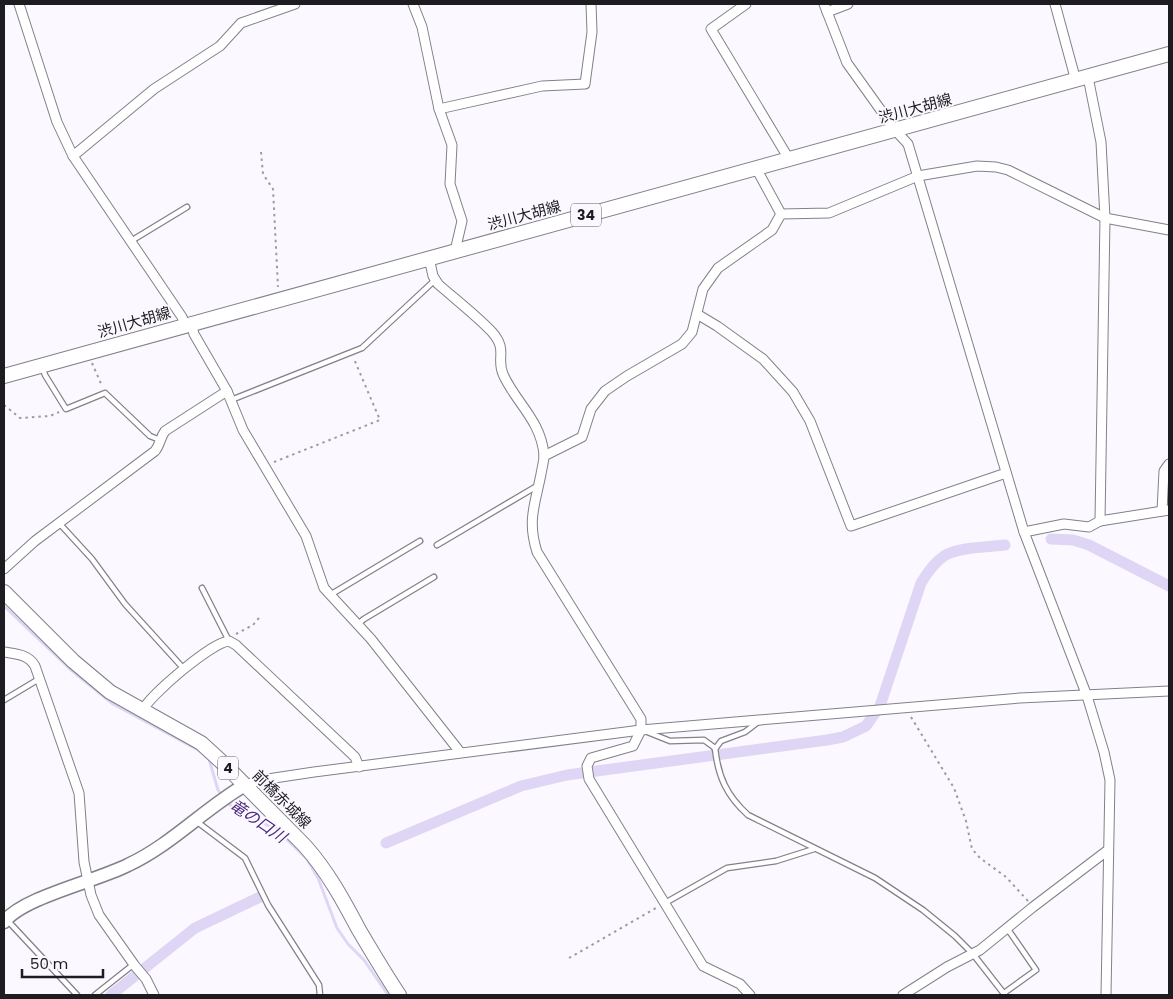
<svg xmlns="http://www.w3.org/2000/svg" width="1173" height="999" font-family="Poppins,'Noto Sans JP',sans-serif">
<rect width="100%" height="100%" fill="#fbf9ff"/>
<g fill="none" stroke-linecap="round" stroke-linejoin="round">
<!-- stream -->
<g stroke="#dfd6f6" stroke-width="3">
<polyline points="4,606 71,670 113,704 200,751"/>
<polyline points="206,757 209,759 218,790 223,797"/>
<polyline points="227,801 232,807 277,830 307,859 318,878 337,928 348,944 364,960 388,995"/>
</g>
<!-- canal -->
<g stroke="#dfd6f6" stroke-width="11">
<polyline points="1051,539 1073,540 1089,545 1169,586"/>
<path d="M386,843L521,786L567,775L827,740L843,737L866,726L880,706L921,583C927,573 934,563 944,556C958,547 988,547 1005,545"/>
<polyline points="111,995 195,928 260,897"/>
</g>
<defs>
<g id="lane">
<polyline points="131,241 187,207"/>
<polyline points="42,366 45,375 66,409 105,393 150,436 160,440"/>
<polyline points="231,400 362,348 435,280"/>
<polyline points="59,523 92,559 125,604 184,669"/>
<polyline points="437,545 537,486"/>
<polyline points="202,588 229,641"/>
<polyline points="330,595 420,541"/>
<polyline points="358,624 364,619 434,577"/>
<polyline points="4,700 39,679"/>
<path d="M645,731L670,741L704,740L715,748C718,777 727,796 748,815L875,878L923,910L955,936L973,954L1005,995"/>
<polyline points="715,749 721,741 745,732 758,722"/>
<polyline points="196,821 245,858 268,905 319,985 320,995"/>
<polyline points="665,903 727,868 776,861 814,849"/>
<polyline points="8,921 77,995"/>
<polyline points="1004,993 1036,970 1007,928"/>
<polyline points="95,995 134,964"/>
</g>
<g id="street">
<polyline points="19,4 57,122 73,156 182,317 185,325"/>
<polyline points="413,4 422,27 439,109 452,145 450,184 462,221 455,251"/>
<polyline points="746,4 711,29 789,159"/>
<polyline points="824,4 847,63 895,130 908,144 1024,532 1087,696 1104,752 1110,780 1106,995"/>
<polyline points="1055,4 1076,81"/>
<polyline points="827,12 848,4"/>
<polyline points="1088,77 1101,142 1105,218 1100,521"/>
<polyline points="439,109 542,86 585,84 592,32 591,4"/>
<polyline points="73,156 154,89 220,46 241,23 295,4"/>
<polyline points="781,214 829,213 918,176 977,166 996,167 1008,170 1105,218 1169,230"/>
<path d="M429,258L433,276L438,284C455,299 477,316 492,332C508,350 496,358 503,374C515,402 541,420 544,455C544,461 542,468 541,474C535,505 527,520 537,552L641,719V730L633,746L591,758L587,766L589,779L703,966L740,984L750,995"/>
<polyline points="697,314 717,326 763,359 793,392 810,421 851,526 1006,473"/>
<polyline points="191,323 194,334 227,391 243,430 306,536 324,588 371,639 460,752"/>
<polyline points="544,456 582,437 591,409 605,391 627,376 682,344 692,332 703,289 718,268 772,230 781,214 756,168"/>
<polyline points="1162,511 1164,471 1169,464"/>
<polyline points="1024,532 1064,524 1089,527 1100,521 1169,510"/>
<path d="M4,569L35,541L155,451C160,445 160,438 165,431L227,391"/>
<path d="M4,652C16,654 28,654 35,666L79,793L84,862L91,895L99,915L135,966L146,979L154,995"/>
<path d="M142,711C150,695 212,642 229,641L236,645L355,757L359,767"/>
<polyline points="245,785 261,780 314,772 641,730 1020,698 1169,691"/>
<polyline points="903,995 947,967 980,950 1033,907 1108,850"/>
</g>
<path id="secondary" d="M4,922C23,897 97,881 128,865C171,845 204,809 245,785"/>
<g id="primary">
<polyline points="4,376 1169,54"/>
<path d="M4,592L73,661L110,692L201,743L225,765L305,846C328,872 343,900 359,930C372,952 385,974 399,995"/>
</g>
</defs>
<!-- lane casing -->
<use href="#lane" stroke="#838089" stroke-width="7"/>
<!-- street casing -->
<use href="#street" stroke="#838089" stroke-width="11"/>
<!-- secondary casing -->
<use href="#secondary" stroke="#838089" stroke-width="15"/>
<!-- primary casing -->
<use href="#primary" stroke="#838089" stroke-width="16"/>
<!-- path -->
<g stroke="#9d9ba1" stroke-width="2" stroke-dasharray="2.5 4" stroke-linecap="butt">
<polyline points="261,152 263,174 273,189 278,287"/>
<polyline points="92,363 102,386"/>
<polyline points="4,405 20,418 50,416 59,412"/>
<polyline points="274,462 380,420 354,359"/>
<polyline points="236,634 253,625 259,618"/>
<polyline points="911,717 954,788 966,821 972,849 980,858 1006,877 1028,901"/>
<polyline points="569,958 656,908"/>
</g>
<!-- lane -->
<use href="#lane" stroke="#fff" stroke-width="4.5"/>
<!-- street -->
<use href="#street" stroke="#fff" stroke-width="9"/>
<!-- secondary -->
<use href="#secondary" stroke="#fff" stroke-width="12"/>
<!-- primary -->
<use href="#primary" stroke="#fff" stroke-width="14"/>
</g>
<g text-anchor="middle" dominant-baseline="central" stroke-width="4" stroke-linejoin="round" paint-order="stroke">
<!-- shield labels -->
<g fill="#fbf9ff" stroke="#605e63" stroke-width="1">
<rect x="571" y="203.5" width="30" height="23" rx="4"/>
<rect x="218" y="756.5" width="20" height="23" rx="4"/>
</g>
<g font-size="14" font-weight="bold" fill="#1d1c20">
<text x="586" y="215">34</text>
<text x="228" y="768">4</text>
</g>
<!-- street labels -->
<g font-size="15" fill="#1d1c20" stroke="#fbf9ff">
<text transform="translate(915 108) rotate(-15)">渋川大胡線</text>
<text transform="translate(524 215) rotate(-15)">渋川大胡線</text>
<text transform="translate(134 322) rotate(-16)">渋川大胡線</text>
<text transform="translate(282 799) rotate(45)">前橋赤城線</text>
</g>
<!-- water labels -->
<g font-size="16" font-style="italic" fill="#49267c" stroke="#fbf9ff">
<text transform="translate(258 821) rotate(34)">竜の口川</text>
</g>
</g>
<!-- border -->
<rect width="1173" height="999" fill="none" stroke="#1d1c20" stroke-width="10"/>
<!-- scale -->
<path d="M22 969v8h81v-8" fill="none" stroke="#1d1c20" stroke-width="2.5"/>
<text x="30" y="969" font-size="15" fill="#1d1c20" stroke="#fbf9ff" stroke-width="4" paint-order="stroke">50 m</text>
</svg>
